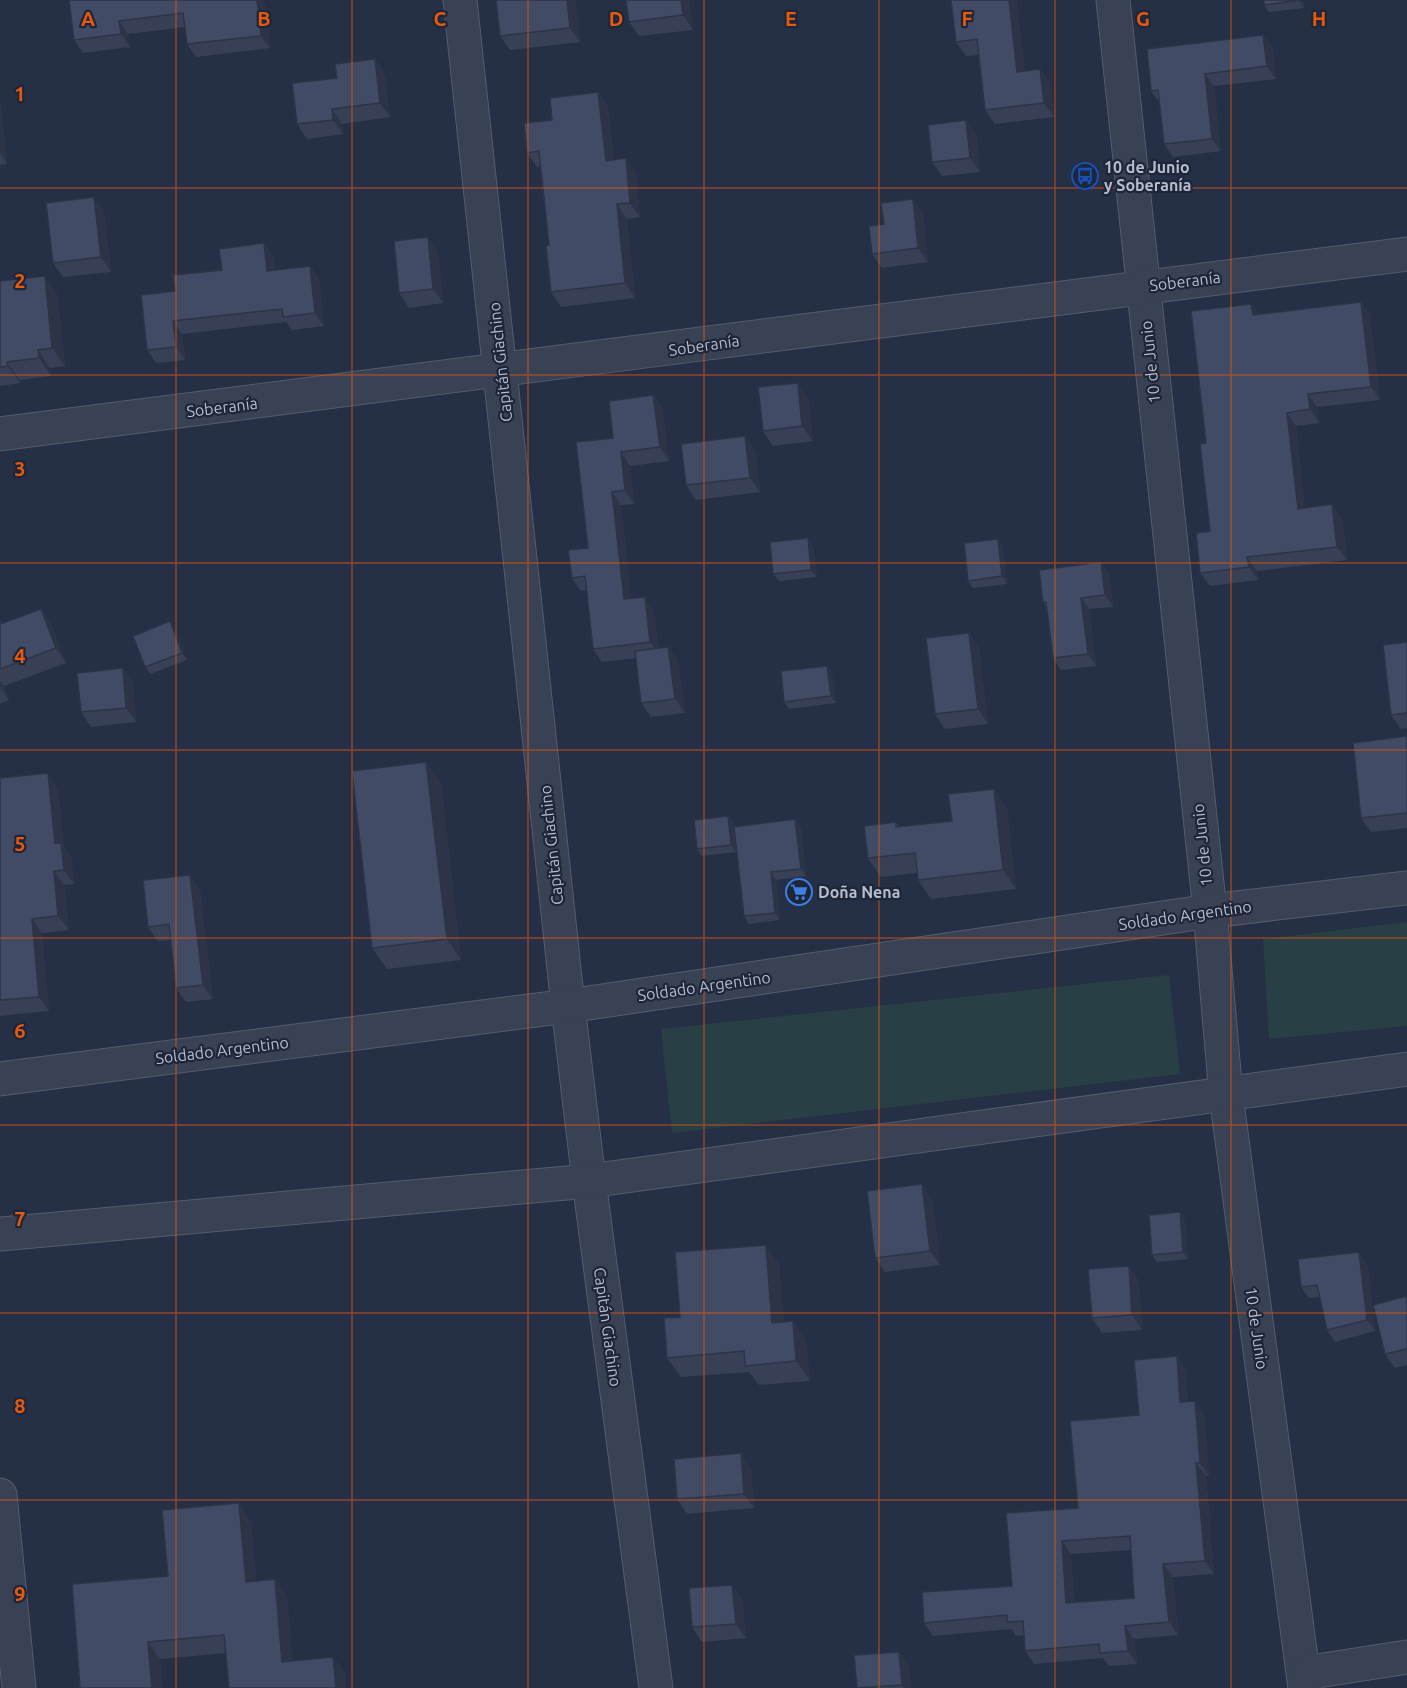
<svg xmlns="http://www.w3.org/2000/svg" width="1407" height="1688" font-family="Ubuntu,sans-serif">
<rect width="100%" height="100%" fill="#252f45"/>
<!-- green -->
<g fill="#273f45">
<polygon points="1407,922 1407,1026 1269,1039 1263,939"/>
<polygon points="1169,975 1180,1074 672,1133 661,1029"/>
</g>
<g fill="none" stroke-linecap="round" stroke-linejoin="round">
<defs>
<g id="street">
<polyline points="460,0 568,1006 589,1181 656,1688"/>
<polyline points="1113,0 1210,911 1226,1095 1305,1688"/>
<path d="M0,434C469,375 938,311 1407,254"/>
<polyline points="0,1079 568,1006 1210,911 1407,888"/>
<polyline points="0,1234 589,1181 1407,1069"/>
<polyline points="0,1495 19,1688"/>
<polyline points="1304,1673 1407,1657"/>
</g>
</defs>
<!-- street casing -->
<use href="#street" stroke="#555c6e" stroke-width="35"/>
<!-- street -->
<use href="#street" stroke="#394154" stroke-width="33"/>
</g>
<!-- wall -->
<g fill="#384057" fill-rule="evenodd">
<polygon points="69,0 261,0 265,5 270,48 196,57 187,44 185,27 128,34 130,47 83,53 74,40"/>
<polygon points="496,0 575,0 580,42 510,50 500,36"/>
<polygon points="689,0 693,30 639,36 629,22"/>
<polygon points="951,0 1025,71 1040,69 1050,83 1054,117 995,124 985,110 978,55 966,56 956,42"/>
<polygon points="1303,0 1304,8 1269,12 1264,5"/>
<polygon points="1263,35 1272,47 1276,79 1214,86 1221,151 1173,157 1164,144 1159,102 1151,91"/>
<polygon points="375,59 385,74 390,117 342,124 343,134 307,139 297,124 337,78"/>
<polygon points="598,92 608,107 614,160 636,173 640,217 627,219 635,298 561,307 551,292 549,245 540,166 537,167 527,153 552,120"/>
<polygon points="0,100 7,164 0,165"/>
<polygon points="966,120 976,134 980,172 942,176 932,162"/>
<polygon points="104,211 111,272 63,277 53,263"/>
<polygon points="923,213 928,262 882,268 872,254 884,224"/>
<polygon points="264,243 273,256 275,270 310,266 319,279 324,326 292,330 286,322 182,334 185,360 156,363 147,350 175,291 222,270"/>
<polygon points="438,251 443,303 409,308 399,293"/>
<polygon points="57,293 65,366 50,368 51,376 20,380 20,383 0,386 0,294"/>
<polygon points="1361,302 1370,315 1380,400 1317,407 1319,423 1296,426 1305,508 1332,504 1342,518 1347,560 1257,571 1258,580 1210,586 1200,573 1210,531 1206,443 1251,304 1259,314"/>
<polygon points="653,395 662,408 669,461 630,466 634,504 621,505 631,598 654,610 658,648 668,647 678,661 685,713 651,717 641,703 636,658 602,662 593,649 587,590 581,591 572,578 588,548 613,438"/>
<polygon points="808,397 813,441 773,446 763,431"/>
<polygon points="755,450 760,492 696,500 686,485"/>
<polygon points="808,538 813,545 817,577 779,581 773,574"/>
<polygon points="998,539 1003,546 1007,584 973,588 968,581"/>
<polygon points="1109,574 1113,607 1089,609 1096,666 1061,670 1053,658 1047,608 1043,602"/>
<polygon points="41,609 51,623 66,663 4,686 9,700 0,704 0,621 2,623"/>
<polygon points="175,629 187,660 150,674 145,667"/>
<polygon points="969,633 979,648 988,724 945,729 935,714"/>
<polygon points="1407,642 1407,728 1401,729 1391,715"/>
<polygon points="827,666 832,673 836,703 789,709 784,702"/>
<polygon points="123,668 133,683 136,722 91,727 81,712"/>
<polygon points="1407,736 1407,828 1371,832 1361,818"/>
<polygon points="426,762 441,783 461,960 387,969 372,948"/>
<polygon points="0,778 58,788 64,847 71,857 74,884 64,885 69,930 42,933 49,1011 0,1016"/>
<polygon points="994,789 1007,808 1016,889 931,899 918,880 917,873 881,877 868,858 896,822 899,827 952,821"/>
<polygon points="728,816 733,823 736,852 702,856 697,849"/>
<polygon points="795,819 801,827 806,876 776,880 780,920 749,924 744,916"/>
<polygon points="200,889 213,999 186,1002 176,988 171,940 158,941 148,927"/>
<polygon points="932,1199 940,1265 885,1272 875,1258"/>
<polygon points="1180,1212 1185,1220 1188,1259 1157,1262 1152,1255"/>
<polygon points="1367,1263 1375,1331 1335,1342 1327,1330 1320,1297 1309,1298 1301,1287"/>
<polygon points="779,1264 784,1322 793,1321 806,1341 810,1381 759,1385 749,1372 681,1377 667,1358 680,1317"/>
<polygon points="1139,1280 1142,1330 1102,1333 1092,1318"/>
<polygon points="1407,1296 1407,1365 1395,1368 1385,1354"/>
<path d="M1186,1369L1188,1402L1204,1414L1209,1476H1206L1214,1574L1173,1577L1178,1635L1134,1639L1137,1664L1109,1666L1103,1658L1034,1664L1025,1651L1024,1635L1016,1636L1012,1629L933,1636L924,1623L1012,1586L1078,1508L1139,1415ZM1131,1550L1134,1598L1074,1602L1071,1554Z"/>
<polygon points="751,1468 754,1508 687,1514 677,1499"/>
<polygon points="251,1521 256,1581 275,1579 287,1596 292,1661 333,1657 346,1675 226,1653 160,1659 162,1688 80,1688 168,1576"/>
<polygon points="732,1585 742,1599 746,1638 702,1642 692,1627"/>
<polygon points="899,1652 909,1666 911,1688 857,1688"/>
</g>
<!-- shaded-wall -->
<g fill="#2e3447">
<polygon points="257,0 261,0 265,5 270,48 261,36"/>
<polygon points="567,0 575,0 580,42 570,28"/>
<polygon points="681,0 689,0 693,30 683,15"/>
<polygon points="1009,0 1017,0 1027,86 1017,72"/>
<polygon points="1298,0 1303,0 1304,8"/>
<polygon points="119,21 128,34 130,47 121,34"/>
<polygon points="1263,35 1272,47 1276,79 1267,66"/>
<polygon points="375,59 385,74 390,117 380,103"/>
<polygon points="1040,69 1050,83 1054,117 1044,103"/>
<polygon points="1205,74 1214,86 1221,151 1212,139"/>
<polygon points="598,92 608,107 616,175 606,161"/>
<polygon points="0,100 7,164 0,153"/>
<polygon points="332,109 342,124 343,134 333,120"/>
<polygon points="966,120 976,134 980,172 970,158"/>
<polygon points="626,158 636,173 640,217 630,203"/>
<polygon points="94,197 104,211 111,272 101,257"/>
<polygon points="913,199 923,213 928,262 918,248"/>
<polygon points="617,204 627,219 635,298 625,283"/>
<polygon points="428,237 438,251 443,303 433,289"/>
<polygon points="264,243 273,256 276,284 267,271"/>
<polygon points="310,266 319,279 324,326 315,313"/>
<polygon points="45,276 57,293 65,366 52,348"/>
<polygon points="1361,302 1370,315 1380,400 1371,387"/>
<polygon points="1251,304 1261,317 1253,315"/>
<polygon points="173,321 182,334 185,360 176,347"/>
<polygon points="38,350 50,368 51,376 39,358"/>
<polygon points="7,362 20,380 20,383 8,366"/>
<polygon points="798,383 808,397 813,441 802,426"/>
<polygon points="1308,394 1317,407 1319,423 1310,409"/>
<polygon points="653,395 662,408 669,461 660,447"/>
<polygon points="1287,413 1296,426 1307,522 1298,509"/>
<polygon points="745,436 755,450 760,492 750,478"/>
<polygon points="621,452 630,466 634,504 625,490"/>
<polygon points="612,492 621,505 633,612 624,599"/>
<polygon points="1332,504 1342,518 1347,560 1337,547"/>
<polygon points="808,538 813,545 817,577 811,570"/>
<polygon points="998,539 1003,546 1007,584 1002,576"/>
<polygon points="1247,557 1257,571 1258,580 1249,567"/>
<polygon points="1101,562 1109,574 1113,607 1105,595"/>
<polygon points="645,597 654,610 659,655 650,642"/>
<polygon points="1081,598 1089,609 1096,666 1088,654"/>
<polygon points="41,609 51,623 66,663 56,648"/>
<polygon points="170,621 175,629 187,660 182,653"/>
<polygon points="969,633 979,648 988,724 978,709"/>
<polygon points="668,647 678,661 685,713 675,699"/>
<polygon points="827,666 832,673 836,703 831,696"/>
<polygon points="123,668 133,683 136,722 126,708"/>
<polygon points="0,681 4,686 9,700 0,687"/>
<polygon points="426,762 441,783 461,960 447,939"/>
<polygon points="48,773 58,788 64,847 71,857 74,884 64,870 55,843"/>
<polygon points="994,789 1007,808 1016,889 1003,870"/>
<polygon points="728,816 733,823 736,852 731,845"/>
<polygon points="795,819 801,827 806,876 801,869"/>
<polygon points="54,871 64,885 69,930 58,916"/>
<polygon points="771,872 776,880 780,920 775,913"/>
<polygon points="190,875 200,889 213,999 203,985"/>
<polygon points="32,919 42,933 49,1011 39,997"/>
<polygon points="922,1184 932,1199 940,1265 930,1251"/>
<polygon points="1180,1212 1185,1220 1188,1259 1183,1252"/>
<polygon points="766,1245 779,1264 786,1343 772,1323"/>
<polygon points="1359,1252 1367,1263 1375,1331 1367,1320"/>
<polygon points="1129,1266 1139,1280 1142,1330 1132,1315"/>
<polygon points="793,1321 806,1341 810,1381 796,1361"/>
<polygon points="1177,1356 1186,1369 1189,1416 1180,1402"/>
<polygon points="1195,1401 1204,1414 1209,1476 1200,1463"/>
<polygon points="741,1453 751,1468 754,1508 744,1494"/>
<polygon points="1196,1463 1206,1476 1214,1574 1205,1561"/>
<polygon points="239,1503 251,1521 258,1599 246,1582"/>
<polygon points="1062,1541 1071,1554 1075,1616 1066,1603"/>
<polygon points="1163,1564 1173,1577 1178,1635 1169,1622"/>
<polygon points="275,1579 287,1596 294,1680 282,1662"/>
<polygon points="732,1585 742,1599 746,1638 736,1624"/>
<polygon points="1125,1626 1134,1639 1137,1664 1128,1651"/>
<polygon points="148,1642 160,1659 162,1688 152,1688"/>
<polygon points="899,1652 909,1666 911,1688 904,1688 902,1685"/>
<polygon points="333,1657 346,1675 347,1688 336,1688"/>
</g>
<!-- building -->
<g fill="#414b65" stroke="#2e3447" stroke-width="1.5" fill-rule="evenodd">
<polygon points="69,0 257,0 261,36 187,44 183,13 119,21 121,34 74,40"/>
<polygon points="496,0 567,0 570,28 500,36"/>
<polygon points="626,0 681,0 683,15 629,22"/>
<polygon points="951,0 1009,0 1017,72 1040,69 1044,103 985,110 977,39 956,42"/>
<polygon points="1264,0 1299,0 1264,5"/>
<polygon points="1263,35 1267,66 1205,74 1212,139 1164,144 1158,90 1151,91 1147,49"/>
<polygon points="375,59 380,103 332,109 333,120 297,124 292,83 337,78 335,64"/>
<polygon points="598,92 606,161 626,158 630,203 617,204 625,283 551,292 546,246 549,245 539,151 527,153 524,123 552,120 550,98"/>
<polygon points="966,120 970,158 932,162 928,125"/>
<polygon points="94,197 101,257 53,263 46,203"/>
<polygon points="913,199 918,248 872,254 869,226 884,224 881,203"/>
<polygon points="428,237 433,289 399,293 394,241"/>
<polygon points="264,243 267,271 310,266 315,313 283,317 282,309 173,321 176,347 147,350 141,295 175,291 173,275 222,270 219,249"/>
<polygon points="45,276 52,348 38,350 39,358 7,362 8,366 0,367 0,281"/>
<polygon points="1361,302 1371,387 1308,394 1310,409 1287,413 1298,509 1332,504 1337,547 1247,557 1249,567 1200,573 1196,533 1210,531 1200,444 1206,443 1191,311 1251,304 1253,315"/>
<polygon points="798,383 802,426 763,431 758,387"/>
<polygon points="653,395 660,447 621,452 625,490 612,492 624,599 645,597 650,642 593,649 585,576 572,578 568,550 588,548 576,442 613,438 609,401"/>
<polygon points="745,436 750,478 686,485 681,444"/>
<polygon points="808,538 811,570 773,574 770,542"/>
<polygon points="998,539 1002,576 968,581 964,543"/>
<polygon points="1101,562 1105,595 1081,598 1088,654 1053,658 1046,602 1043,602 1039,570"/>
<polygon points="41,609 56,648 0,669 0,624"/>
<polygon points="170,621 182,653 145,667 133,636"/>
<polygon points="969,633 978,709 935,714 926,638"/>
<polygon points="1407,642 1407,713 1391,715 1383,645"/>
<polygon points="668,647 675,699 641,703 635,651"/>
<polygon points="827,666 831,696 784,702 781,671"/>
<polygon points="123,668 126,708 81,712 77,673"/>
<polygon points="1407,736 1407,813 1361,818 1353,743"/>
<polygon points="426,762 447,939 372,948 352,771"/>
<polygon points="48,773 55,843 61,843 64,870 54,871 58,916 32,919 39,997 0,1000 0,778"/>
<polygon points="994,789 1003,870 918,880 915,853 868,858 864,826 896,822 896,827 952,821 948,794"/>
<polygon points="728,816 731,845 697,849 694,820"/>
<polygon points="795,819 801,869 771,872 775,913 744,916 734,827"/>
<polygon points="190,875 203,985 176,988 169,924 148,927 143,880"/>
<polygon points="922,1184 930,1251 875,1258 867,1191"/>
<polygon points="1180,1212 1183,1252 1152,1255 1149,1215"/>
<polygon points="766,1245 772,1323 793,1321 796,1361 745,1366 744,1351 667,1358 664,1318 680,1317 675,1252"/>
<polygon points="1359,1252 1367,1320 1327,1330 1317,1285 1301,1287 1298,1259"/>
<polygon points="1129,1266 1132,1315 1092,1318 1088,1269"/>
<polygon points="1407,1296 1407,1349 1385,1354 1373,1305"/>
<path d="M1177,1356L1180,1402L1195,1401L1200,1463H1196L1205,1561L1163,1564L1169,1622L1125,1626L1128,1651L1100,1653L1099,1644L1025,1651L1023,1621L1007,1622V1615L924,1623L922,1592L1012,1586L1006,1513L1078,1508L1070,1421L1139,1415L1134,1360ZM1130,1536L1134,1598L1066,1603L1062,1541Z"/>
<polygon points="741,1453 744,1494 677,1499 674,1459"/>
<polygon points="239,1503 246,1582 275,1579 282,1662 333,1657 336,1688 229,1688 224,1635 148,1642 152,1688 80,1688 72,1584 168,1576 162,1510"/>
<polygon points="732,1585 736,1624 692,1627 689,1588"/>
<polygon points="899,1652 902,1685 857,1688 854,1655"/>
</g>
<!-- grid -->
<path fill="none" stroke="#e8590c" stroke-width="1.5" stroke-opacity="0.55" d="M176,0V1688M352,0V1688M528,0V1688M704,0V1688M879,0V1688M1055,0V1688M1231,0V1688M0,188H1407M0,375H1407M0,563H1407M0,750H1407M0,938H1407M0,1125H1407M0,1313H1407M0,1500H1407"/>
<!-- icons -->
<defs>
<symbol id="bus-ring" viewBox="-11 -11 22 22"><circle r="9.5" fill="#1e2639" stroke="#1a4fb4" stroke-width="1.5"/><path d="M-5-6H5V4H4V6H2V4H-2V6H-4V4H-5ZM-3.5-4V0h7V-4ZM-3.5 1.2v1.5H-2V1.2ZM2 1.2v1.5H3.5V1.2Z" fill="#1a4fb4"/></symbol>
<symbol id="supermarket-ring" viewBox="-11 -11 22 22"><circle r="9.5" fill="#1e2639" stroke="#3f7fe0" stroke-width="1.5"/><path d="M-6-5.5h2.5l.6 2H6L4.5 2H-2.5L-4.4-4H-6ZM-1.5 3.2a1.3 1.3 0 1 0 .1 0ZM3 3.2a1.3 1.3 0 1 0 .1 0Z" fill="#3f7fe0"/></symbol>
</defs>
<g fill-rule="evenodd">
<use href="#bus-ring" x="1070" y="161" width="30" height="30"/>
<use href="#supermarket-ring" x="784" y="877" width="30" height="30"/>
</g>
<g text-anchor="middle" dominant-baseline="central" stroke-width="4.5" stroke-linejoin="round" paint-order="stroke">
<!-- poi labels -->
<g font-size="16" font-weight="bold" fill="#b7bdcd" stroke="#1e2639" text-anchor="start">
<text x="1104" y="167">10 de Junio<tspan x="1104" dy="18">y Soberanía</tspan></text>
<text x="818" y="892">Doña Nena</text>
</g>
<!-- street labels -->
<g font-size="16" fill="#b7bdcd" stroke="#1e2639">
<text transform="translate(1185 281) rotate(-7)">Soberanía</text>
<text transform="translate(704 345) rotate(-8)">Soberanía</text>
<text transform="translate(500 362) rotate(-96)">Capitán Giachino</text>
<text transform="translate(1150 362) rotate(-96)">10 de Junio</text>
<text transform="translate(222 407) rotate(-7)">Soberanía</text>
<text transform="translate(551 845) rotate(-96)">Capitán Giachino</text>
<text transform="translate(1202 845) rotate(-96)">10 de Junio</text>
<text transform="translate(1185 915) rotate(-8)">Soldado Argentino</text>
<text transform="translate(704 986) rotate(-8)">Soldado Argentino</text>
<text transform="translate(222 1050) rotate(-7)">Soldado Argentino</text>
<text transform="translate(608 1327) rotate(82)">Capitán Giachino</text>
<text transform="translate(1257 1328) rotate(82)">10 de Junio</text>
</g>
</g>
<g font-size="20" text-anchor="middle" font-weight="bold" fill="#e8590c" stroke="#1e2639" stroke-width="4.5" stroke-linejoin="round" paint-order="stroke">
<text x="88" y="26">A</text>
<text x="264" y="26">B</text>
<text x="440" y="26">C</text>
<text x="616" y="26">D</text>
<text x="791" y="26">E</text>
<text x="967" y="26">F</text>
<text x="1143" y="26">G</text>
<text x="1319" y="26">H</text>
<text x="20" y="101">1</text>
<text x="20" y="288">2</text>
<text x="20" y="476">3</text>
<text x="20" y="663">4</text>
<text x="20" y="851">5</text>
<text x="20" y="1038">6</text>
<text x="20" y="1226">7</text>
<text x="20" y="1413">8</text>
<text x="20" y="1601">9</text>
</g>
</svg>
